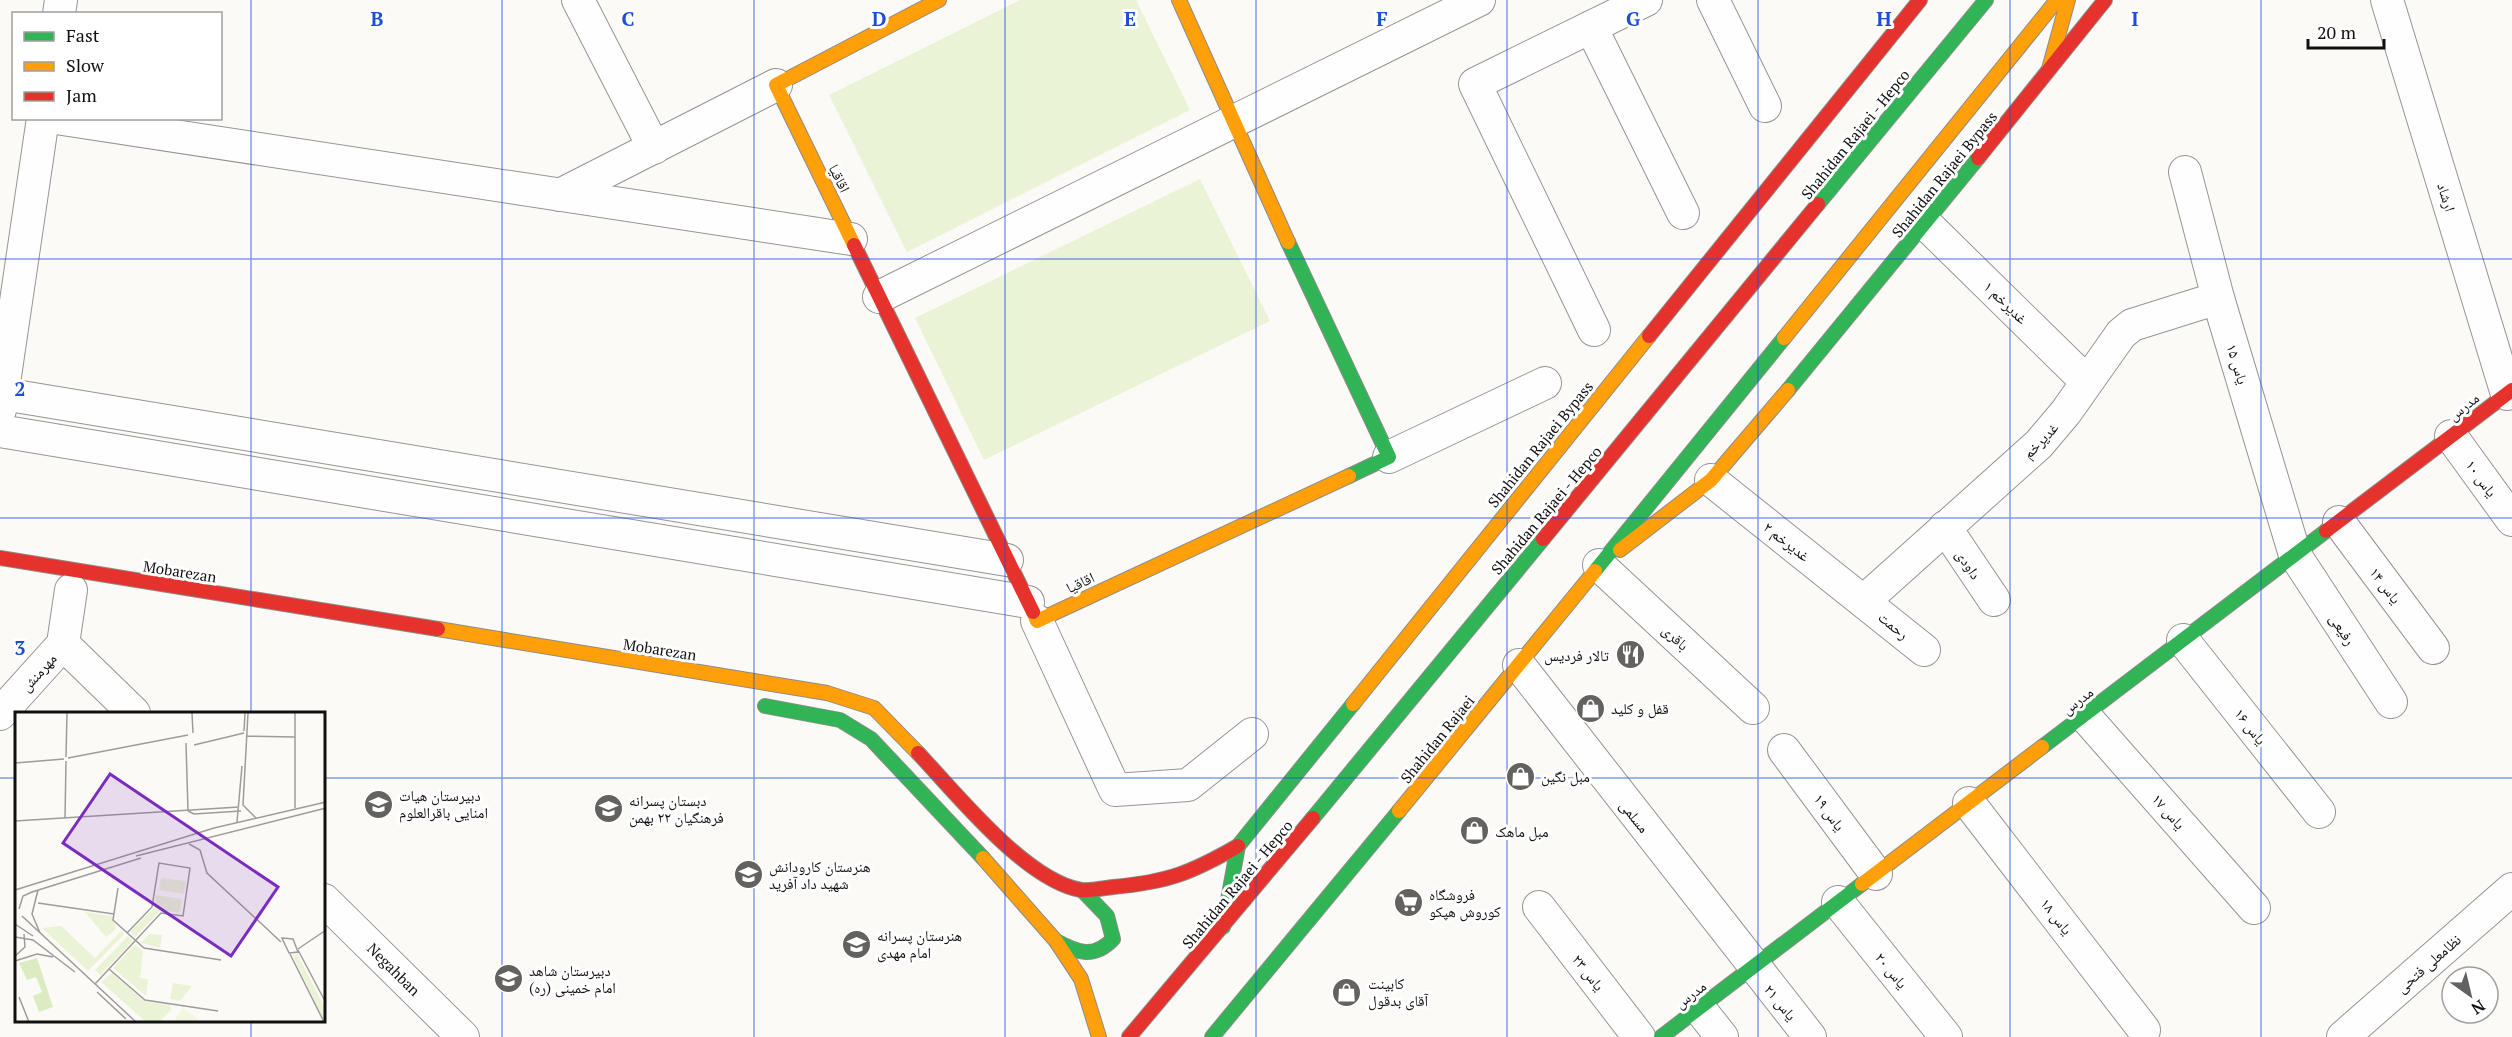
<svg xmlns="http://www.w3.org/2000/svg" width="2512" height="1037" font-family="'PT Serif','Noto Naskh Arabic',serif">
<rect width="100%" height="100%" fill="#fcfaf7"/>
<!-- green -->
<g fill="#eaf3d5">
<polygon points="1020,0 1136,0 1190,110 907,252 829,95"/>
<polygon points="1200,179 1270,321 984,460 915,318"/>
</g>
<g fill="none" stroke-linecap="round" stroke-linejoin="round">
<defs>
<g id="street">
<polyline points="578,0 654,148"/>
<polyline points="1713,0 1765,106"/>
<polyline points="2387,0 2507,394"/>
<polyline points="59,14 61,0"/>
<polyline points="1591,27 1683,213"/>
<polyline points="56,118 851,239"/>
<polyline points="2185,172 2218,298 2295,555 2391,702"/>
<polyline points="560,195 776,85"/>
<polyline points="1925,223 2086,381"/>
<polyline points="879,297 1479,0"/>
<polyline points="1594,330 1475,84 1646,0"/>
<polyline points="3,394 1007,560"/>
<polyline points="0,410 43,118"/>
<polyline points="0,431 1028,602"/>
<polyline points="2451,436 2512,520"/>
<polyline points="1389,457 1545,383"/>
<polyline points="1711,480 1924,650"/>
<polyline points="2339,522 2433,648"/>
<polyline points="1945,527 1994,600"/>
<polyline points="1599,565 1753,708"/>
<polyline points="1864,601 2039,444 2066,412 2121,334 2132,325 2218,298"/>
<polyline points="1037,621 1115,790 1188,785 1252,734"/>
<polyline points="2183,640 2319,812"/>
<polyline points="63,644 134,713"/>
<polyline points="1519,665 1810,1037"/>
<polyline points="0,714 63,644 71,590"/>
<polyline points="2084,715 2254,908"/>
<polyline points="1784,750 1876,874"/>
<polyline points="1969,803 2144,1030"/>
<polyline points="324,900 463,1037"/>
<polyline points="1838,902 1946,1037"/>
<polyline points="1539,907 1639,1037"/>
<polyline points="1699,1008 1722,1037"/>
<polyline points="2343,1037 2512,889"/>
</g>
<g id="fast">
<polyline points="1818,204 1986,0"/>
<polyline points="1288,242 1389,457 1349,476"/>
<polyline points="1788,390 1978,158"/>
<polyline points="1595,571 1784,338"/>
<polyline points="765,706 840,720 871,739 983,858"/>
<polyline points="2042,747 2326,531"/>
<polyline points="1313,818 1543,539"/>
<polyline points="1223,927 1238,846 1353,704"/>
<path d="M1056,941C1078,953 1094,959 1113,939L1107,916L1082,890"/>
<polyline points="1212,1037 1399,811"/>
<polyline points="1661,1037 1862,884"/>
</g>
<g id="slow">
<polyline points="1179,0 1288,242"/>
<polyline points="2049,69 2068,0"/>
<polyline points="854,245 776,85 939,0"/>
<polyline points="1784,338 2057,0"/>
<polyline points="1620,550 1711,480 1788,390"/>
<polyline points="1033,612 1037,621 1349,476"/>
<polyline points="438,629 827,693 874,708 918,753"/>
<polyline points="1353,704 1649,336"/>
<polyline points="1399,811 1595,571"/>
<polyline points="983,858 1056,941 1081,979 1099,1037"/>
<polyline points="1862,884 2042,747"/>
</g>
<g id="jam">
<polyline points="1978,158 2105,0"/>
<polyline points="854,245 1033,612"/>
<polyline points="1649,336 1920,0"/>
<polyline points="2326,531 2512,390"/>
<polyline points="1543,539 1818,204"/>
<polyline points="0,558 438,629"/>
<path d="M918,753C957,794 1025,880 1081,890C1091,891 1104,888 1113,887C1168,882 1191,873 1238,846"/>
<polyline points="1129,1037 1313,818"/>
</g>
</defs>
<!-- street casing -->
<use href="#street" stroke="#969594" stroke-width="34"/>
<!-- fast casing -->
<use href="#fast" stroke="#8d8c8b" stroke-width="16"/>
<!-- slow casing -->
<use href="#slow" stroke="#8d8c8b" stroke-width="16"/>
<!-- jam casing -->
<use href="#jam" stroke="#8d8c8b" stroke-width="16"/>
<!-- street -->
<use href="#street" stroke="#fffefe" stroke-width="32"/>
<!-- fast -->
<use href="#fast" stroke="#30b455" stroke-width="14"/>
<!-- slow -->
<use href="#slow" stroke="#ff9f0a" stroke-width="14"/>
<!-- jam -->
<use href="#jam" stroke="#e5322d" stroke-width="14"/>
</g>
<!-- grid -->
<path fill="none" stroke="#1d4ed8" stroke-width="1.5" stroke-opacity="0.55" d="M251,0V713M502,0V1037M754,0V1037M1005,0V1037M1256,0V1037M1507,0V1037M1758,0V1037M2010,0V1037M2261,0V1037M0,259H2512M0,518H2512M0,778H16M324,778H2512M251,1020V1037"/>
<!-- icons -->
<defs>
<symbol id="restaurant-disc" viewBox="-11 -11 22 22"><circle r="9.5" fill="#636261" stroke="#fff"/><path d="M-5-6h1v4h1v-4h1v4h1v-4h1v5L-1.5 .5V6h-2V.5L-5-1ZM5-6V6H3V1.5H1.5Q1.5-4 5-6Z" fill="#fff"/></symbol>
<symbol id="shop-disc" viewBox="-11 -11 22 22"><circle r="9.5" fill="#636261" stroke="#fff"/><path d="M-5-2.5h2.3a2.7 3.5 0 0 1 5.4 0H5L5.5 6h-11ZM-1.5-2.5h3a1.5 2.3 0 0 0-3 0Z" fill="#fff"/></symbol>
<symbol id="school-disc" viewBox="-11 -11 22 22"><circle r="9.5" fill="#636261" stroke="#fff"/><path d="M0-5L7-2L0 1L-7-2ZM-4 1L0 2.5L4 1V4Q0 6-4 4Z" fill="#fff"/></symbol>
<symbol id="supermarket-disc" viewBox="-11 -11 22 22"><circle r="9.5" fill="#636261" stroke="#fff"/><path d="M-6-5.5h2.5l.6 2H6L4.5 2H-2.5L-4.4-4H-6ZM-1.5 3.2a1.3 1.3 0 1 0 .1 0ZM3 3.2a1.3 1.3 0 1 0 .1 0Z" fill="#fff"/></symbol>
</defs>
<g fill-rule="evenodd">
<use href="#restaurant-disc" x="1614" y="638" width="33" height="33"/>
<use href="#shop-disc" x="1574" y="692" width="33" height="33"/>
<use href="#shop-disc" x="1504" y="760" width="33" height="33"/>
<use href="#school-disc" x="362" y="788" width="33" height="33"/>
<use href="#school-disc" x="592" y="792" width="33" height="33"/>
<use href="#shop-disc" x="1458" y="814" width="33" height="33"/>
<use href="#school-disc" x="732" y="858" width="33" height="33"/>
<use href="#supermarket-disc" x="1392" y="886" width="33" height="33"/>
<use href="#school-disc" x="840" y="928" width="33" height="33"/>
<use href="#school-disc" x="492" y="962" width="33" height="33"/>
<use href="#shop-disc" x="1330" y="976" width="33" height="33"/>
</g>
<g text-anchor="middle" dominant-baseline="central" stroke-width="6" stroke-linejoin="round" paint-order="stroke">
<!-- street labels -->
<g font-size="15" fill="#101010" stroke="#fff">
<text transform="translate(1855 134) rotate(-51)">Shahidan Rajaei - Hepco</text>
<text transform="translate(1944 174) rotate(-51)">Shahidan Rajaei Bypass</text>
<text transform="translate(840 178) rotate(64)">اقاقیا</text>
<text transform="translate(2447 197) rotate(73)">ارشاد</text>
<text transform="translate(2006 302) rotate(44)">غدیرخم ۱</text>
<text transform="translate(2238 364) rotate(73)">یاس ۱۵</text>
<text transform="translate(2463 406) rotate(-38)">مدرس</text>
<text transform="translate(2040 440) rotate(-46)">غدیرخم</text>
<text transform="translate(1540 444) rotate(-51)">Shahidan Rajaei Bypass</text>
<text transform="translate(2482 478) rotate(54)">یاس ۱۰</text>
<text transform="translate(1546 510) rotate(-50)">Shahidan Rajaei - Hepco</text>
<text transform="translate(1787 541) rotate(38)">غدیرخم ۲</text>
<text transform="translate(1969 564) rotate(56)">داودی</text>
<text transform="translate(180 571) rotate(9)">Mobarezan</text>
<text transform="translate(1080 582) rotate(-25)">اقاقیا</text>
<text transform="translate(2386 585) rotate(53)">یاس ۱۴</text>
<text transform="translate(1894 625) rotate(39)">رحمت</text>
<text transform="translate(2343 629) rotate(57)">رفیعی</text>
<text transform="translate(1676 637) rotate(43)">باقری</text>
<text transform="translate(660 649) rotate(9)">Mobarezan</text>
<text transform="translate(38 672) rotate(-48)">مهرمنش</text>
<text transform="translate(2077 700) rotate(-37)">مدرس</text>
<text transform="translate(2251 726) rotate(52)">یاس ۱۶</text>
<text transform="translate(1437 739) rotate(-51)">Shahidan Rajaei</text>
<text transform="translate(2169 811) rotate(49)">یاس ۱۷</text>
<text transform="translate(1830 812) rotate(54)">یاس ۱۹</text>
<text transform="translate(1635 816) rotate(52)">مسلمی</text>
<text transform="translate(1237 884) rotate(-50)">Shahidan Rajaei - Hepco</text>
<text transform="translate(2057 916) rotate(52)">یاس ۱۸</text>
<text transform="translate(2428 963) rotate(-41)">نظامعلی فتحی</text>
<text transform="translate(394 969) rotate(45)">Negahban</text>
<text transform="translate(1892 970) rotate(51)">یاس ۲۰</text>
<text transform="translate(1589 972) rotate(52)">یاس ۲۳</text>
<text transform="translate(1690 994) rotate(-37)">مدرس</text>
<text transform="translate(1781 1002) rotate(51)">یاس ۲۱</text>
</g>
<!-- poi labels -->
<g font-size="15" fill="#101010" stroke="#fff" text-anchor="start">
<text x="1609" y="655" text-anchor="end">تالار فردیس</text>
<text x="1611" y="708">قفل و کلید</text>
<text x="1541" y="776">مبل نگین</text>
<text x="399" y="795">دبیرستان هیات<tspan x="399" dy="17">امنایی باقرالعلوم</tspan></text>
<text x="629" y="800">دبستان پسرانه<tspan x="629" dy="17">فرهنگیان ۲۲ بهمن</tspan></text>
<text x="1495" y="831">مبل ماهک</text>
<text x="769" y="866">هنرستان کارودانش<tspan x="769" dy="17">شهید داد آفرید</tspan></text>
<text x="1429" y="894">فروشگاه<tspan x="1429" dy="17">کوروش هپکو</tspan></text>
<text x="877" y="935">هنرستان پسرانه<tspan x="877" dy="17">امام مهدی</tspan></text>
<text x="529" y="970">دبیرستان شاهد<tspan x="529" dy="17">امام خمینی (ره)</tspan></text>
<text x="1368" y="983">کابینت<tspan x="1368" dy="17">آقای بدقول</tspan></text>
</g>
</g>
<!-- overview -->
<g transform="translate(15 712)">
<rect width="310" height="310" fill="#fcfaf7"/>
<path d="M146,166L171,169L169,182L144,178ZM141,183L167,187L165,201L146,198L120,225L115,220L140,195ZM70,200L97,204L101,217L91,225ZM46,214L80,246L106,219L109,222L73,259L27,216ZM134,222L147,223L145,236L126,231ZM113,224L118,229L85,263L80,258ZM120,233L128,239L125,266L133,267L131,284L98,256ZM282,242L310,296V310L278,244ZM97,261L129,289L155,293L156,298L144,310H131L86,270ZM158,271L177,274L165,289L155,287Z" fill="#eaf3d5"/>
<path d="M22,246L38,295L24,300L18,284L27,280L21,265L12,268L4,251Z" fill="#dcecc2"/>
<path d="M168,296L183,307L181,310H158Z" fill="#f3f7df"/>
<path fill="none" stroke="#9e9c9b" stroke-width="1.5" d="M177,1L178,21M233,1L228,93L241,106M229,19L230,1M232,24L280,25M171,31L173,99M179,33L229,21M51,45L52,1M53,46L173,23M0,51L49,47M280,96V1M173,99L179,102L226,99M50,106L51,49M0,109L224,95M222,110L227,54M174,132L185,138L192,161L266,230M121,144L311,96M103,176L98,208L129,236L206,248M0,178L199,116L311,90M23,178L17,202L25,221M23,191L99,202M4,197L8,184L17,180L126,146M7,204L121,310M0,212L18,224M0,225L18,228L60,260M267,226L278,227L283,240L274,241ZM283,237L311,218M283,238L311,291M275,242L309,310M0,244L10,235L9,222M0,249L22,242L38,245M94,257L130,288L203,299M80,272L146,201L168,204L175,156L144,151L137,195L112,221M82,280L111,307M4,285L14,310"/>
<path fill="#7b2cbf" fill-opacity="0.15" stroke="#7b2cbf" stroke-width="3" d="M95,62L263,175L216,244L48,131Z"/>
<rect width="310" height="310" fill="none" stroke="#101010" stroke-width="3"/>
</g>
<g font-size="20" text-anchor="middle" font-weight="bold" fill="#1d4ed8" stroke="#fff" stroke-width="6" stroke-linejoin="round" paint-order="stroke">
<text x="377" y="26">B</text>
<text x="628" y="26">C</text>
<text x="879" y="26">D</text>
<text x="1130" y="26">E</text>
<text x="1382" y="26">F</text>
<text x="1633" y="26">G</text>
<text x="1884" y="26">H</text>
<text x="2135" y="26">I</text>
<text x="20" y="396">2</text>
<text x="20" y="655">3</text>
</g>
<!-- legend -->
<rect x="12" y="12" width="210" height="108" fill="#ffffff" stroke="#9f9f9f" stroke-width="1.5"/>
<rect x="24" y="32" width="30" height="9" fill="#30b455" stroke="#9f9f9f" stroke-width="1.5"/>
<text x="66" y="42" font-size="18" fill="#101010">Fast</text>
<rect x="24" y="62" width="30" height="9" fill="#ff9f0a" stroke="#9f9f9f" stroke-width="1.5"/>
<text x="66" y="72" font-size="18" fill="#101010">Slow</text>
<rect x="24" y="92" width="30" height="9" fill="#e5322d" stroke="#9f9f9f" stroke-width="1.5"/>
<text x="66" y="102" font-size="18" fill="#101010">Jam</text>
<!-- north arrow -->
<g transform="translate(2470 995) rotate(146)"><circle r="28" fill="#ffffff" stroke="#9f9f9f" stroke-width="1.5"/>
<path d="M0-4.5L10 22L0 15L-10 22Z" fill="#636261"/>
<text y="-9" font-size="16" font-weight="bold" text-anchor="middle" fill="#101010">N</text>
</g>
<!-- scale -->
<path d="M2308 39v9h76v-9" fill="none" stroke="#101010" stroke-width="3"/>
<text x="2317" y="39" font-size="18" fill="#101010" stroke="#ffffff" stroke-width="4.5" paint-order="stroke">20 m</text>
</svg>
